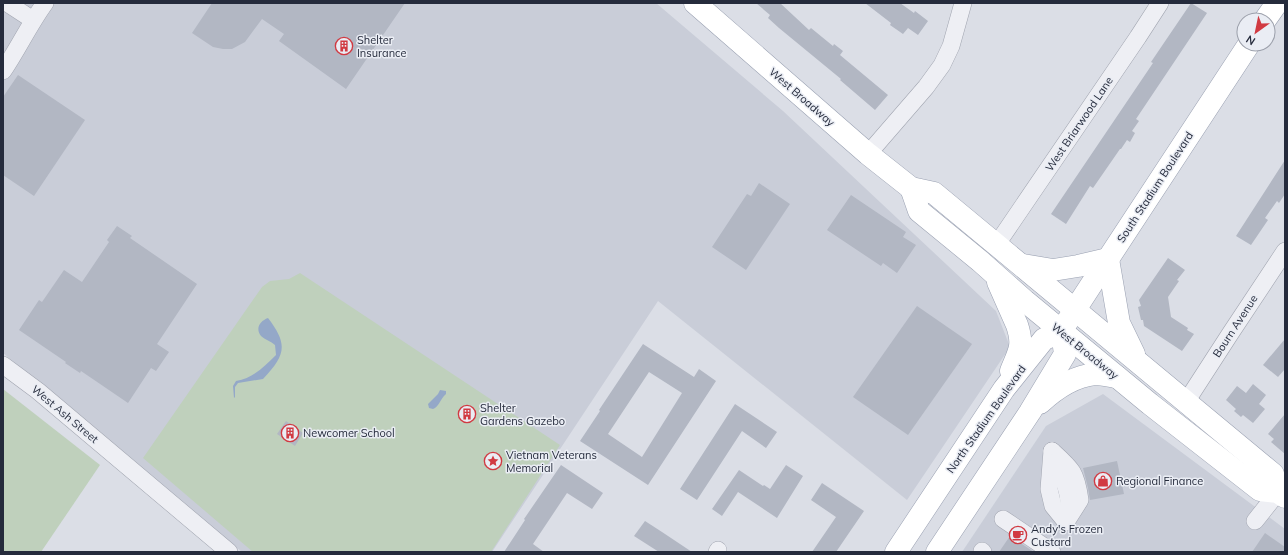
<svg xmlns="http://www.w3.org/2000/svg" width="1288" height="555" font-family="Mulish,sans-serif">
<rect width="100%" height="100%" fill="#dbdee6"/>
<!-- built -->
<g fill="#c9cdd8">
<polygon points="3,3 656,3 783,111 996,311 1010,347 907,500 658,301 492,552 242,552 3,353"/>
<polygon points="1103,394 1285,529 1285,552 962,552 1046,426"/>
</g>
<!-- green -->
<g fill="#bfd0bc">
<polygon points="300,273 560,445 491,552 253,552 143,458 262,287 270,281 289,279"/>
<polygon points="3,389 100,465 41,552 3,552"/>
</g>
<!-- water -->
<g fill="#94a8c8">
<path d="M268,318C288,344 286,355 263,379L238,383L235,387V397L234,398L233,386L236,381C253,378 264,367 276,355L275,345C271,341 265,340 261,336C255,328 260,321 268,318Z"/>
<path d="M440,390L446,391V394C440,399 439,407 433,409L429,408L428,404L438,394Z"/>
</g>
<!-- building -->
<g fill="#b2b7c3" fill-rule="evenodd">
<polygon points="212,3 405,3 346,89 279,41 284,34 262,19 245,42 232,49 223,49 213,47 192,33"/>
<polygon points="756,3 780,3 809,30 811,28 833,46 834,44 843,51 840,55 888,95 875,110 840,80 841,79 779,28 768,18 770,15"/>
<polygon points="865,3 900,3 914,13 915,11 928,21 918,35 908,28 903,34 890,25 891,23"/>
<polygon points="1191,3 1207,13 1136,119 1139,121 1132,131 1135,133 1130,142 1127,140 1121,149 1120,149 1093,188 1090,186 1066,224 1051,214 1153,63 1151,62"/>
<polygon points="18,75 85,120 34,196 3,175 3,97"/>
<polygon points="1285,160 1285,194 1279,203 1277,201 1265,218 1268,220 1251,245 1236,236"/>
<polygon points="759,183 790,204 746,270 712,247 747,194 751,196"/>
<polygon points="851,195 906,232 903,237 916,245 897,273 883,263 881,266 827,230"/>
<polygon points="117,226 132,236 130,238 197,284 157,344 169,352 156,371 151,368 128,403 81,371 80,373 65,363 66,362 19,330 39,300 42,302 64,270 82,282 109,242 107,240"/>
<polygon points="1168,258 1185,270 1177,280 1179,281 1168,297 1171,317 1188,328 1187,330 1194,334 1182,351 1144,326 1143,320 1141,320 1138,307 1141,306 1139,300"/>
<polygon points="917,306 972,344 908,435 853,397"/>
<polygon points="1285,339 1285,369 1278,377 1263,365"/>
<path d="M643,344L694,377L699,369L716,381L648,485L580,441L600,411L599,410ZM649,372L682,393L642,457L608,434Z"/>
<polygon points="1253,384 1266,395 1259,404 1265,409 1253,423 1243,415 1241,417 1234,411 1236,409 1226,400 1237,386 1246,393"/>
<polygon points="735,404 777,432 766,448 742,431 697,500 680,489"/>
<circle cx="467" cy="414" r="8"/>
<polygon points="1285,414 1285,454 1271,442 1274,439 1268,434"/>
<polygon points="286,421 303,433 295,446 277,434"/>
<polygon points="1117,461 1124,494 1090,500 1088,488 1083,468"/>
<polygon points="561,465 603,493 592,509 567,493 533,544 544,552 504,552 525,520 524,519"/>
<polygon points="786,465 803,476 777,518 738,492 722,516 712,509 739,470 763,486 764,485 770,489"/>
<polygon points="822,483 864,511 836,552 812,552 836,517 811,500"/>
<polygon points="645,521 662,532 692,552 659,552 634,536"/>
<polygon points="1265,533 1285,547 1285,552 1252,552"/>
<polygon points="1010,536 1034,552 999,552"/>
</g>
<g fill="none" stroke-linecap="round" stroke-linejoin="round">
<defs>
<g id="minor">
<polyline points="7,3 33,20"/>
<path d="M3,71C18,49 29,25 45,3"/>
<polyline points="868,154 926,87 942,65 951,46 963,3"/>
<polyline points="997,244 1138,37 1160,3"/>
<polyline points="3,365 38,391 229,552"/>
<polyline points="1186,402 1230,334 1285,251"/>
<path d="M1052,451C1072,469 1076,472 1080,500L1066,522"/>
<polyline points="1052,451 1049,489 1053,506 1066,522"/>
<path d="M1056,462C1062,477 1072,495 1068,511"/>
<polyline points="1003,519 1052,552"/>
<polyline points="1255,521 1278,492"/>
<polyline points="982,551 983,552"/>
<polyline points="717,552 718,550"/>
</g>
<g id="major">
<polyline points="695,3 868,154 911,188 934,193 1273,474 1278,492"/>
<polyline points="1265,20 1277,3"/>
<polyline points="911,188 919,211 980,261 1025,301 1150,404 1260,490 1278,492 1285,497"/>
<polyline points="1108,259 1119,323 1134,354"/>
<polyline points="1023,265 1053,270 1078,266 1108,259"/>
<path d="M998,282L1017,325C1024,346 1019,351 1011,371"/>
<polyline points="1067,322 1108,259 1249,44"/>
<path d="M1040,403C1055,389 1075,376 1095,374C1102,374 1110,376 1117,377"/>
<polyline points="896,552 1004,389 1044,339 1062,332"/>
<polyline points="937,552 1030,412 1065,354 1062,332"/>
</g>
</defs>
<!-- minor casing -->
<use href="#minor" stroke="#a1a5b0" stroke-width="18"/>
<!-- major casing -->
<use href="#major" stroke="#9aa1b2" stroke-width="23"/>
<!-- minor -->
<use href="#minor" stroke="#eeeff4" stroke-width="17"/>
<!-- major -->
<use href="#major" stroke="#fff" stroke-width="22"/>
</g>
<!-- icons -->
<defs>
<symbol id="building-ring" viewBox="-11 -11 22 22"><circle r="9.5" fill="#eaedf4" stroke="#d13a42" stroke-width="1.5"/><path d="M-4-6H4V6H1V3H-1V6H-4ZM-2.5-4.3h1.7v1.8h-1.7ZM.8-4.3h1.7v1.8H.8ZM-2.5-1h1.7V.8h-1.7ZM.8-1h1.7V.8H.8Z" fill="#d13a42"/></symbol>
<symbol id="sight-ring" viewBox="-11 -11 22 22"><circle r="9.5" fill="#eaedf4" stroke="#d13a42" stroke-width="1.5"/><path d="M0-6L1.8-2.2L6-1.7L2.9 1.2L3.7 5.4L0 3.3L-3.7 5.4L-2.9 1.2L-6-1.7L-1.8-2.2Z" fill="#d13a42"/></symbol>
<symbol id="shop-ring" viewBox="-11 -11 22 22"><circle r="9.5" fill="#eaedf4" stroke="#d13a42" stroke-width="1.5"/><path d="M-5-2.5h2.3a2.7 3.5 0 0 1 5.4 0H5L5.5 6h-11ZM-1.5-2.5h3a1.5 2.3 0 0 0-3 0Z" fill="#d13a42"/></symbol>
<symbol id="cafe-ring" viewBox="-11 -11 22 22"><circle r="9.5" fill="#eaedf4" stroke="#d13a42" stroke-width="1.5"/><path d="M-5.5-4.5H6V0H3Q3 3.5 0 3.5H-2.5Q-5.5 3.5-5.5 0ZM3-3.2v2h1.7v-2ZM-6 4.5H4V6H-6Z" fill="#d13a42"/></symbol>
</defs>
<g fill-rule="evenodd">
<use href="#building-ring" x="334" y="36" width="20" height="20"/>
<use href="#building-ring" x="457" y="404" width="20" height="20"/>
<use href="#building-ring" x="280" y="423" width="20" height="20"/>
<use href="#sight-ring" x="483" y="451" width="20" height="20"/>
<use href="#shop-ring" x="1093" y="471" width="20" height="20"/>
<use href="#cafe-ring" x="1008" y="525" width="20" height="20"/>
</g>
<g text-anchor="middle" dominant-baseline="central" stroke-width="3" stroke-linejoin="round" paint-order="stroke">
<!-- poi labels -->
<g font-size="11" fill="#252b3c" stroke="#eaedf4" text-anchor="start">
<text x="357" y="40">Shelter<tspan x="357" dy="13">Insurance</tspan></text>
<text x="480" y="408">Shelter<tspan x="480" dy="13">Gardens Gazebo</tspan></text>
<text x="303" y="433">Newcomer School</text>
<text x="506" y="455">Vietnam Veterans<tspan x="506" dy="13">Memorial</tspan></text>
<text x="1116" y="481">Regional Finance</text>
<text x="1031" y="529">Andy's Frozen<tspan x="1031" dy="13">Custard</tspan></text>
</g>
<!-- street labels -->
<g font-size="11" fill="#252b3c" stroke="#eaedf4">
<text transform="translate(802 97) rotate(41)">West Broadway</text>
<text transform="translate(1079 124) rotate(-56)">West Briarwood Lane</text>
<text transform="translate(1155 187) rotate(-57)">South Stadium Boulevard</text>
<text transform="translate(1235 326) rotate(-57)">Bourn Avenue</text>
<text transform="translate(1085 351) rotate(39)">West Broadway</text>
<text transform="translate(65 414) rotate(40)">West Ash Street</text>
<text transform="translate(986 419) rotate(-55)">North Stadium Boulevard</text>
</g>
</g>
<!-- border -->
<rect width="1288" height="555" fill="none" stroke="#252b3c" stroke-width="8"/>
<!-- north arrow -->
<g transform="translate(1256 32) rotate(213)"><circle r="19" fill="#eaedf4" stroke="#9b9faa"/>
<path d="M0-3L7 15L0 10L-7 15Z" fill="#d13a42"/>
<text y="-6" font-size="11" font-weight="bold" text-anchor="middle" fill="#252b3c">N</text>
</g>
</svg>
